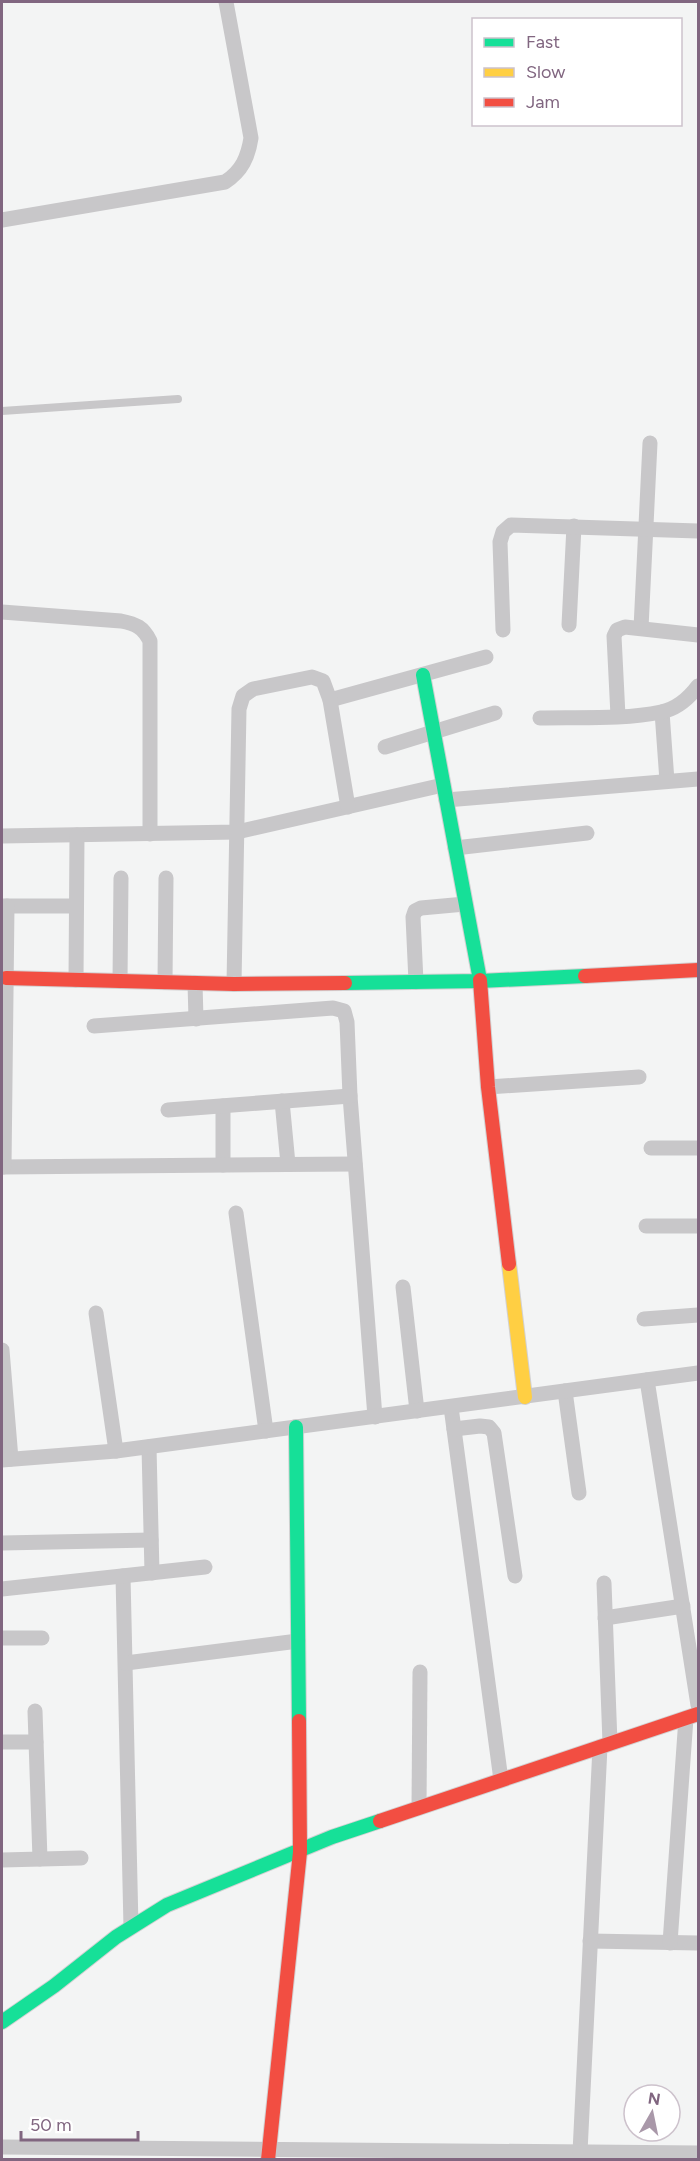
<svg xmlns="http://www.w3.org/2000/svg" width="700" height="2161" font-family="Figtree,sans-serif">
<rect width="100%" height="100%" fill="#f3f4f4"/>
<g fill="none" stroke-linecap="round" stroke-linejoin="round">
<defs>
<g id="fast">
<polyline points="423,675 480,980"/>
<polyline points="345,983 480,981 585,976"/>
<polyline points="296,1427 299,1721"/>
<polyline points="2,2022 54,1986 116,1937 167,1905 332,1837 380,1821"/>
</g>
<polyline id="slow" points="509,1264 525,1397"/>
<g id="jam">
<polyline points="585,976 698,970"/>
<polyline points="6,978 234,984 345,983"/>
<polyline points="480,980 488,1087 509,1264"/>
<polyline points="380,1821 698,1714"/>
<polyline points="268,2160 300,1852 299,1721"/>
</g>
</defs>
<!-- fast casing -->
<use href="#fast" stroke="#d2d1d2" stroke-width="16"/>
<!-- slow casing -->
<use href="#slow" stroke="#d2d1d2" stroke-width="16"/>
<!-- jam casing -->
<use href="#jam" stroke="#d2d1d2" stroke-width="16"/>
<!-- lane -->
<polyline stroke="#c8c7c9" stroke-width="8" points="2,411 178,399"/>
<!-- street -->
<g stroke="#c8c7c9" stroke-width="15">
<path d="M2,220L225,182C242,171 248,157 251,138L226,2"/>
<path d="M2,612L121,621C136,624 143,627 150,641V834"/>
<polyline points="569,625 574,526"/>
<polyline points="641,628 650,443"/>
<polyline points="503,630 500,542 503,532 511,525 698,531"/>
<polyline points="330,700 486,657"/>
<polyline points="662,712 667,781"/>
<polyline points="618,716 614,636 617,630 625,627 698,635"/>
<path d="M540,718C577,717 624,720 661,712C676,709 689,698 698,686"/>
<polyline points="385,747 495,713"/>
<polyline points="446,800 698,779"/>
<polyline points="2,836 237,832 443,785"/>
<polyline points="455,848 587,833"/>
<polyline points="2,906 76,906"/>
<polyline points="76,980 77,835"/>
<polyline points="120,981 121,878"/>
<polyline points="165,982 166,878"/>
<polyline points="416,982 413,917 415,911 421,908 465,904"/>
<polyline points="195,983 196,1019"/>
<polyline points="234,984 239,709 243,696 253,689 312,677 323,681 330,700 348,807"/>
<polyline points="94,1026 333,1008 344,1011 347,1022 350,1096 375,1417"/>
<polyline points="488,1087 639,1077"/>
<polyline points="282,1101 288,1164"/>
<polyline points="223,1106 223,1165"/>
<polyline points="168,1110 350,1096"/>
<polyline points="651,1148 698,1148"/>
<polyline points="2,1167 355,1164"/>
<polyline points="4,1167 7,906"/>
<polyline points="236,1213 266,1431"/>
<polyline points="646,1226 698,1226"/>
<polyline points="403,1287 417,1411"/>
<polyline points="96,1313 116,1451"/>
<polyline points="644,1319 698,1315"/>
<polyline points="2,1350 11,1459"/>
<polyline points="647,1380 698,1705"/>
<polyline points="565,1391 579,1493"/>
<polyline points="451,1407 501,1780"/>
<polyline points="454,1429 480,1426 489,1427 494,1433 515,1576"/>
<polyline points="149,1447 152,1573"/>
<polyline points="2,1460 116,1451 698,1373"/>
<polyline points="2,1543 151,1540"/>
<polyline points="123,1576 131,1927"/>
<polyline points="604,1583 610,1743"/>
<polyline points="2,1589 205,1567"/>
<polyline points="605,1618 683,1606"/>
<polyline points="2,1638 42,1638"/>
<polyline points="126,1663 298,1641"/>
<polyline points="35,1711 40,1859"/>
<polyline points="2,1742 36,1742"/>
<polyline points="419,1808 420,1672"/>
<polyline points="2,1860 81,1858"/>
<polyline points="590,1941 698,1943"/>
<polyline points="670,1943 686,1718"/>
<polyline points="2,2147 698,2153"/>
<polyline points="580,2152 600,1747"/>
</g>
<!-- fast -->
<use href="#fast" stroke="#16e098" stroke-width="14"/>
<!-- slow -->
<use href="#slow" stroke="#ffcf43" stroke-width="14"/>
<!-- jam -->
<use href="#jam" stroke="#f24e42" stroke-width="14"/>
</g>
<!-- border -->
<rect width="700" height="2161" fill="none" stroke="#816680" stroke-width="6"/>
<!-- legend -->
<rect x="472" y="18" width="210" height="108" fill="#ffffff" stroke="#cdc2cc" stroke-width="1.5"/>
<rect x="484" y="38" width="30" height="9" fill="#16e098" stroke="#cdc2cc" stroke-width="1.5"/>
<text x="526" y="48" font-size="18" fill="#816680">Fast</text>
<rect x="484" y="68" width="30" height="9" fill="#ffcf43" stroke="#cdc2cc" stroke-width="1.5"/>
<text x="526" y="78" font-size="18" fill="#816680">Slow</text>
<rect x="484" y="98" width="30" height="9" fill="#f24e42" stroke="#cdc2cc" stroke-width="1.5"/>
<text x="526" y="108" font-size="18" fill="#816680">Jam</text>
<!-- north arrow -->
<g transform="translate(652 2113) rotate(9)"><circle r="28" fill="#ffffff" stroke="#cdc2cc" stroke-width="1.5"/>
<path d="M0-4.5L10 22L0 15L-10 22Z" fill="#a998a9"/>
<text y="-9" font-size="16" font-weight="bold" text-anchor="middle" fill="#816680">N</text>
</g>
<!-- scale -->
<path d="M21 2131v9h117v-9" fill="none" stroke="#816680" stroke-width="3"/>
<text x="30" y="2131" font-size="18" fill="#816680" stroke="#ffffff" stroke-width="4.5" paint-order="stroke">50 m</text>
</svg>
